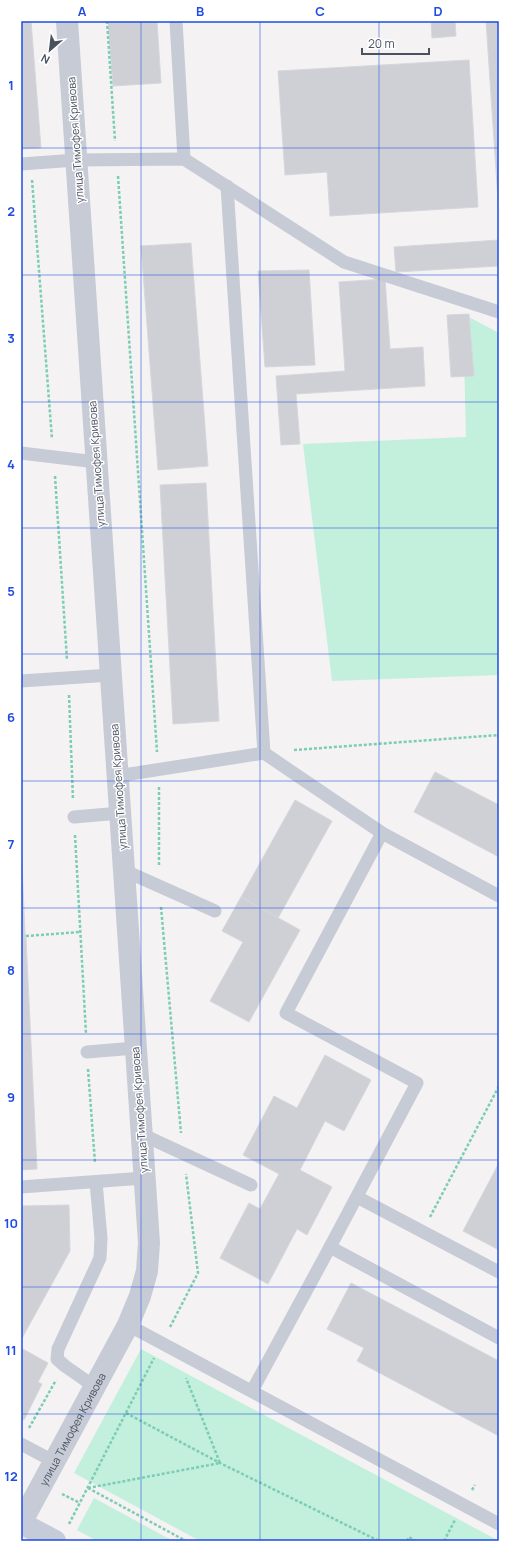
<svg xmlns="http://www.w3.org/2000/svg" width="520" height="1562" font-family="Manrope,sans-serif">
<rect width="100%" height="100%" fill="#f4f2f2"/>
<!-- green -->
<g fill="#c3efdd">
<polygon points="463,314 499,333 499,675 332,681 303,444 466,437"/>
<polygon points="141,1349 499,1541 200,1541 74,1473"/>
<polygon points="94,1498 173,1541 97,1541 77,1530"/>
</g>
<!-- building -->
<g fill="#cfd0d6" stroke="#d6d7dd">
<polygon points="21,21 31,21 41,148 21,149"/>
<polygon points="108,21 157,21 161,83 113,86"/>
<polygon points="431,21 455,21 456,36 432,38"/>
<polygon points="486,21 499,21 499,215"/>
<polygon points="469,60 478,207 330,216 327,172 285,175 278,71"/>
<polygon points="499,240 499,266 396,272 394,247"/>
<polygon points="191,243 208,466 158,470 141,246"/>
<polygon points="309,270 315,365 265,367 258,271"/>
<polygon points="385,279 390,349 423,347 425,386 296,394 300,444 281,445 276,376 345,371 339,282"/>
<polygon points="469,314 474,376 451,377 447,315"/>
<polygon points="206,483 219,721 173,724 160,485"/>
<polygon points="435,772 499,805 499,857 414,812"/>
<polygon points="295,800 332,821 278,918 241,897"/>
<polygon points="21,841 25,934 21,934"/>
<polygon points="241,897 300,930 249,1022 210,1001 243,942 222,931"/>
<polygon points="21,934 25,934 26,938 21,938"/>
<polygon points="21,938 26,938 37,1169 21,1170"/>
<polygon points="325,1055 371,1080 344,1131 325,1121 300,1170 332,1187 307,1235 297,1229 268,1284 220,1258 249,1203 260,1209 279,1174 243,1155 274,1096 297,1108"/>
<polygon points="499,1163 499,1250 463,1231"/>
<polygon points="69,1205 70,1251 21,1340 21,1206"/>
<polygon points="351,1283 499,1361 499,1436 357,1361 364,1348 327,1329"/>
<polygon points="21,1348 48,1363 38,1382 42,1384 24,1420 21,1418"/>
</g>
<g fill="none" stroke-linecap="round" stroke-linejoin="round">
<!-- path -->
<g stroke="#7bcdb5" stroke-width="2.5" stroke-dasharray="3 2" stroke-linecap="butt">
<polyline points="107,21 115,141"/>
<polyline points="118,176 157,752"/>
<polyline points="32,180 52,439"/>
<polyline points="55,476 67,660"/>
<polyline points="69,695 73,800"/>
<polyline points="294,750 499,735"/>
<polyline points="159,787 159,866"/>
<polyline points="75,835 86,1034"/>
<polyline points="161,907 181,1133"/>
<polyline points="26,936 80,932"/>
<polyline points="88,1069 95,1163"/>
<polyline points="430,1217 499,1086"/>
<polyline points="170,1327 198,1273 186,1174"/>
<polyline points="126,1413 220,1463 379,1541"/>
<polyline points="29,1428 56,1380"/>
<polyline points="88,1488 220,1463 186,1378"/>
<polyline points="88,1488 186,1541"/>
<polyline points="472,1490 475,1485"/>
<polyline points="62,1494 80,1503"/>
<polyline points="69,1524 154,1358"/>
<polyline points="407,1541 409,1537 416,1541"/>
<polyline points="444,1541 455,1520"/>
</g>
<!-- service -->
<g stroke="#c6cbd6" stroke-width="13">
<polyline points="176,21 184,159"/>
<polyline points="21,164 76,160 184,159 344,262 499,312"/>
<polyline points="227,186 264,753"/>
<polyline points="21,453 96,462"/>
<polyline points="21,681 111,675"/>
<polyline points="117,776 264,753 382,833 499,896"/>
<polyline points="74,817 120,813"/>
<polyline points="123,870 215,911"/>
<polyline points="87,1052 135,1048"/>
<polyline points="141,1134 251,1185"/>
<polyline points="21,1187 144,1178"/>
<polyline points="357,1197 499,1272"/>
<polyline points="330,1247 417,1083 286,1013 382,833"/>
<polyline points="128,1325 499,1524"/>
<polyline points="95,1387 65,1366 57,1359 58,1349 100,1258 101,1238 96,1182"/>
<polyline points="252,1391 330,1247 499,1338"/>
<polyline points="21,1444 55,1462"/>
</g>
<!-- tertiary -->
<path stroke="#c6cbd6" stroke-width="22" id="s1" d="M21,1523L128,1325L140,1296L147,1271L149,1243L67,21"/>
<!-- secondary -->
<polyline stroke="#c5cbd9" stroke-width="22" points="21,1523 55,1541"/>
</g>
<!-- grid -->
<path fill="none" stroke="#1f4ce1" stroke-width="1" stroke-opacity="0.55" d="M141,21V1541M260,21V1541M379,21V1541M21,148H499M21,275H499M21,402H499M21,528H499M21,654H499M21,781H499M21,908H499M21,1034H499M21,1160H499M21,1287H499M21,1414H499"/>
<g text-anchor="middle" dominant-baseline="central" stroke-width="3" stroke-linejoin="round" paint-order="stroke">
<!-- street labels -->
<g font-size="11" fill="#4a515f" stroke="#fff">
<text transform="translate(75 140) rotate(-94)">улица Тимофея Кривова</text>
<text transform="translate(96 464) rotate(-94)">улица Тимофея Кривова</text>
<text transform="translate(118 787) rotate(-94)">улица Тимофея Кривова</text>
<text transform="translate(139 1110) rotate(-94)">улица Тимофея Кривова</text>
<text stroke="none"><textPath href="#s1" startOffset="107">улица Тимофея Кривова</textPath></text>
</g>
</g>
<!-- border -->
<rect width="520" height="1562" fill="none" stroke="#ffffff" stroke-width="44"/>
<!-- north arrow -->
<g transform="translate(50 50) rotate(208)" stroke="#ffffff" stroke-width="3" paint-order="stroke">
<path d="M0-3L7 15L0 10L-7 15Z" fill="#4a515f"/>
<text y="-6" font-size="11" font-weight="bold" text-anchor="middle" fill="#4a515f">N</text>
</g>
<!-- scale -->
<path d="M362 48v6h67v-6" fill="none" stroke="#4a515f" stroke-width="2"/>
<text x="368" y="48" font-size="12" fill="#4a515f" stroke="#ffffff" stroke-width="3" paint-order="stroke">20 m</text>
<rect x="22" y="22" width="476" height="1518" fill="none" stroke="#1f4ce1" stroke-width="1.5"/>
<g font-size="13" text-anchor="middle" font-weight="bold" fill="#1f4ce1">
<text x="82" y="16">A</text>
<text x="200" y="16">B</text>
<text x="320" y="16">C</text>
<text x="438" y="16">D</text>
<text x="11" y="90">1</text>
<text x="11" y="216">2</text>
<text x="11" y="343">3</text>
<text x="11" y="469">4</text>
<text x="11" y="596">5</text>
<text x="11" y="722">6</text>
<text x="11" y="849">7</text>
<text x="11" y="975">8</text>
<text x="11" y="1102">9</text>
<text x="11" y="1228">10</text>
<text x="11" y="1355">11</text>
<text x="11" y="1481">12</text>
</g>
</svg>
